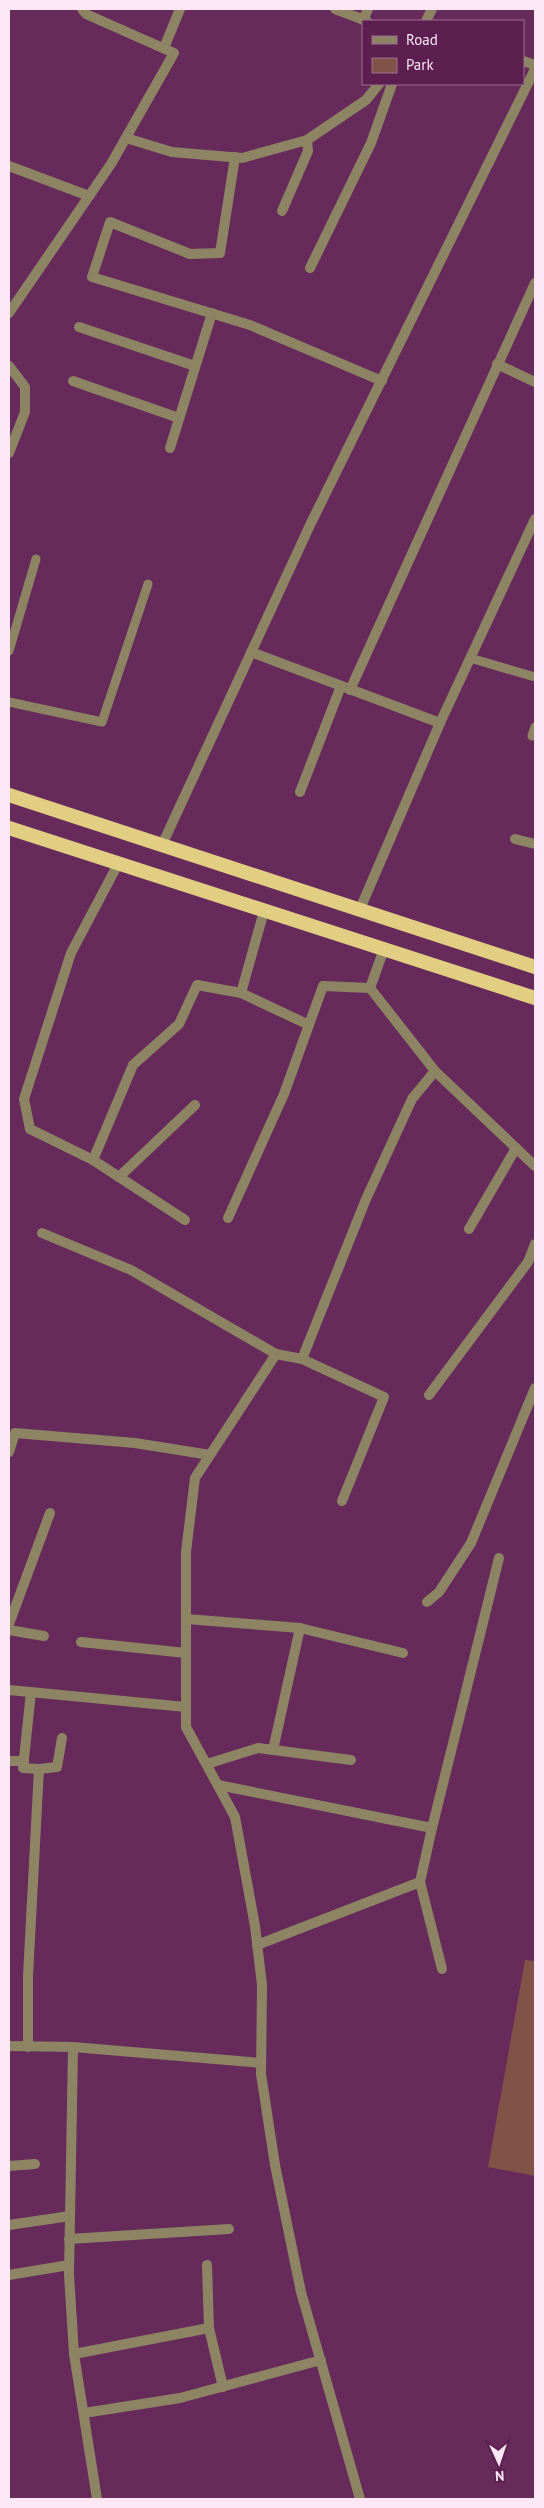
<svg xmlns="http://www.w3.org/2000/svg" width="544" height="2508" font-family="'PT Sans',sans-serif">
<rect width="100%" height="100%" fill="#672b5b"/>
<!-- green -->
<polygon fill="#815346" points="525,1960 535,1961 535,2176 488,2167"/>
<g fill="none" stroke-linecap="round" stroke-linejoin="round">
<!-- service -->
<g stroke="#8d8464" stroke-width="9">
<polyline points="9,651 36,559"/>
<polyline points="470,658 535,677"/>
<polyline points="9,702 102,722 148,584"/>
<polyline points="532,736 535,727"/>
</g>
<!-- pedestrian -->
<g stroke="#8d8464" stroke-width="10">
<polyline points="282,211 308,151 307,140"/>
<polyline points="310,268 371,143 392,84"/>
</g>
<!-- minor -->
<g stroke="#8d8464" stroke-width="10">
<polyline points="335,9 367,21"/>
<polyline points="363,20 368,9"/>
<polyline points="426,21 432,9"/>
<polyline points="164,48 180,9"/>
<polyline points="523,61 535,65"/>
<polyline points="126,138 172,152 242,158 307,140 366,100 379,84"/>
<polyline points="235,157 220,253 190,254 110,222 92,277 250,325 382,381"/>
<polyline points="9,166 89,196"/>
<polyline points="9,313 111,164 174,53 86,14 82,9"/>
<polyline points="79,327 195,366"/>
<polyline points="497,364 535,382"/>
<polyline points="9,366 25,387 25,412 9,453"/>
<polyline points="73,381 179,418"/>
<polyline points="170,448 212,313"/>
<polyline points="251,652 440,723"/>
<polyline points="350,690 535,283"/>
<polyline points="300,792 341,686"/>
<polyline points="515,839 535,844"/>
<polyline points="162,845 311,523 535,69"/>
<polyline points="118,864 71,953 24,1099 30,1129 93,1160 185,1220"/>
<polyline points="360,909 440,723 535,519"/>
<polyline points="241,993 309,1025"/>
<polyline points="435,1071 535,1166"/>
<polyline points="93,1160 133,1065 179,1024 197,985 241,993 264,911"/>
<polyline points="119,1177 195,1105"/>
<polyline points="228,1218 284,1094 323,986 370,988"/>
<polyline points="469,1229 516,1148"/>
<polyline points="42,1233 131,1270 276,1354"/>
<polyline points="302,1359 384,1397 342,1501"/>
<polyline points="429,1395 528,1262 535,1244"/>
<polyline points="9,1452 15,1433 135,1443 210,1455"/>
<polyline points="427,1602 439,1592 471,1543 535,1388"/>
<polyline points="186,1619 300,1628 403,1653"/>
<polyline points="9,1624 50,1513"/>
<polyline points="9,1630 44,1636"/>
<polyline points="81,1642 186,1653"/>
<polyline points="9,1690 186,1707"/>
<polyline points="273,1750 300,1628"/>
<polyline points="9,1761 24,1761"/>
<polyline points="207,1764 258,1748 351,1760"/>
<polyline points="39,1769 57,1767 62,1738"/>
<polyline points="218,1785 432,1828"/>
<polyline points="420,1882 442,1969"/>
<polyline points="257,1945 420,1882 432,1828 499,1558"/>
<polyline points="9,2046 73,2047 261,2063"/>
<polyline points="28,2047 28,1976 39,1769 23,1768 31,1692"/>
<polyline points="73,2047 69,2275 74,2354 97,2499"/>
<polyline points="9,2166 35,2164"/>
<polyline points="9,2225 70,2216"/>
<polyline points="69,2239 229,2229"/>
<polyline points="207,2265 209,2328 223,2387"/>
<polyline points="9,2275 69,2265"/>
<polyline points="74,2354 209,2328"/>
<polyline points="84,2413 180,2398 321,2360"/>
<polyline points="360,2499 301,2292 275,2165 261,2074 262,1985 255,1926 235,1817 186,1727 186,1552 195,1478 276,1354 302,1359 366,1199 412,1099 435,1071 370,988 384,949"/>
</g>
<!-- trunk -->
<g stroke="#e1ce82" stroke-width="14">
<polyline points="9,795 535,967"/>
<polyline points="9,828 535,998"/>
</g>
</g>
<!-- border -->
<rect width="544" height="2508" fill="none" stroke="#fde6f6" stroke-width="20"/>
<!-- legend -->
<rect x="362" y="20" width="162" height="65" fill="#5b2050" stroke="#9c6f92"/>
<rect x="372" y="36" width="25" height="8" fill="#8d8464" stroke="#9c6f92"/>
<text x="406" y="45" font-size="15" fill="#fde6f6">Road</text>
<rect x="372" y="58" width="25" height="15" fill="#815346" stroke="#9c6f92"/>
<text x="406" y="70" font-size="15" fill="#fde6f6">Park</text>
<!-- north arrow -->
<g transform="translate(499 2463) rotate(177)" stroke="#5b2050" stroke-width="4" paint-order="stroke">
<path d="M0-4L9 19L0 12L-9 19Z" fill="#fde6f6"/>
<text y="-8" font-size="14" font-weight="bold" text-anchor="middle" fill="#fde6f6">N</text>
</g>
</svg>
